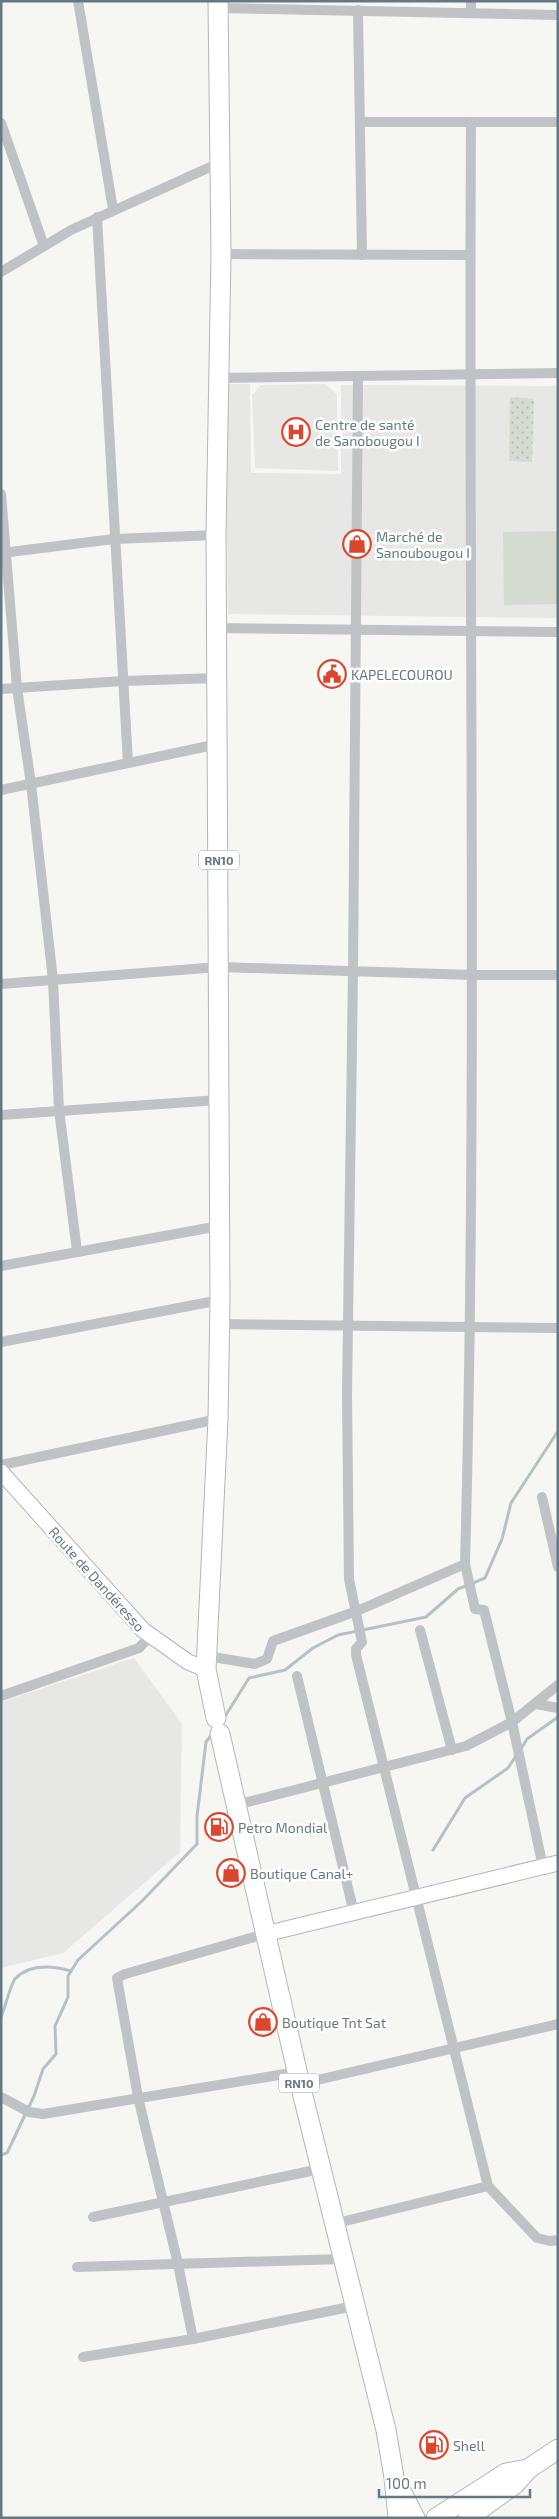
<svg xmlns="http://www.w3.org/2000/svg" width="559" height="2519" font-family="'Exo 2',sans-serif">
<defs>
<pattern id="grass-dots" width="8" height="8" patternUnits="userSpaceOnUse" patternTransform="scale(1.25)"><rect width="8" height="8" fill="#d6dbd2"/><path d="M2 2h.1M6 6h.1" fill="none" stroke="#b1b6b0" stroke-width="1.8" stroke-linecap="round"/></pattern>
</defs>
<rect width="100%" height="100%" fill="#f6f6f3"/>
<!-- built -->
<g fill="#e7e7e6">
<polygon points="225,384 250,384 251,473 341,474 341,385 558,386 558,618 228,614"/>
<polygon points="326,384 337,395 338,471 255,468 252,395 261,385"/>
<polygon points="134,1658 182,1724 180,1852 63,1953 1,1968 1,1702"/>
</g>
<!-- grass -->
<polygon fill="url(#grass-dots)" points="510,397 534,399 532,462 509,461"/>
<!-- garden -->
<polygon fill="#d6dbd2" points="558,531 558,604 504,605 503,532"/>
<g fill="none" stroke-linecap="round" stroke-linejoin="round">
<!-- stream -->
<g stroke="#b4c2c5" stroke-width="3">
<polyline points="224,1718 249,1678 285,1670 313,1648 338,1635 426,1617 458,1589 485,1578 502,1539 511,1503 558,1431"/>
<polyline points="521,1749 527,1739 558,1717"/>
<polyline points="433,1850 465,1798 508,1768 516,1756"/>
<path d="M1,2017C5,2008 10,1986 15,1979C30,1963 53,1966 71,1971"/>
<polyline points="1,2155 7,2153 34,2096 43,2069 56,2054 55,2026 68,1997 68,1976 78,1960 142,1901 197,1844 197,1816 206,1742 213,1733"/>
</g>
<defs>
<g id="secondary">
<polyline points="1,1472 143,1630 188,1662 206,1669"/>
<polyline points="265,1934 558,1863"/>
</g>
<g id="highway">
<polyline points="216,1718 206,1669 218,1419 220,1300 216,535 221,254 218,1"/>
<polyline points="220,1734 300,2084 386,2430 394,2477 398,2518"/>
<polyline points="398,2485 415,2518"/>
<polyline points="436,2518 506,2473 528,2469"/>
<polyline points="468,2518 515,2484 528,2469 558,2449"/>
</g>
</defs>
<!-- secondary casing -->
<use href="#secondary" stroke="#b1b7bb" stroke-width="17"/>
<!-- highway casing -->
<use href="#highway" stroke="#b2b6b9" stroke-width="21"/>
<!-- street -->
<g stroke="#bfc3c6" stroke-width="10">
<polyline points="78,1 113,209"/>
<polyline points="471,1 471,13"/>
<polyline points="218,8 558,15"/>
<polyline points="358,10 362,255"/>
<polyline points="360,122 558,122"/>
<polyline points="1,123 44,246"/>
<polyline points="97,217 128,763"/>
<polyline points="221,254 470,255"/>
<polyline points="1,272 71,230 219,163"/>
<polyline points="358,376 353,971 347,1394 349,1579 362,1642 356,1649 356,1655 488,2186 537,2238 550,2241 558,2240"/>
<polyline points="217,378 558,373"/>
<polyline points="1,494 17,688 31,784 53,980 59,1110 77,1251"/>
<polyline points="2,553 114,539 216,535"/>
<polyline points="217,628 558,632"/>
<polyline points="1,689 123,681 217,678"/>
<polyline points="1,790 218,744"/>
<polyline points="1,984 219,967 473,975 558,975"/>
<polyline points="1,1115 219,1100"/>
<polyline points="1,1266 219,1226"/>
<polyline points="219,1324 558,1328"/>
<polyline points="1,1342 220,1300"/>
<polyline points="1,1465 218,1419"/>
<polyline points="542,1497 558,1567"/>
<polyline points="465,1564 475,1609 484,1610 512,1722 543,1867"/>
<polyline points="420,1630 452,1750"/>
<path d="M207,1656L255,1664L267,1659L273,1641L357,1611L465,1564C478,1083 468,602 471,122"/>
<polyline points="297,1676 354,1913"/>
<polyline points="1,1696 139,1648 150,1636"/>
<polyline points="536,1704 558,1708"/>
<polyline points="236,1805 466,1746 512,1722 558,1685"/>
<polyline points="300,2084 558,2024"/>
<polyline points="1,2097 29,2112 43,2114 297,2072"/>
<polyline points="93,2217 320,2169"/>
<polyline points="333,2224 488,2186"/>
<polyline points="77,2267 341,2259"/>
<polyline points="193,2339 178,2264 138,2097 117,1978 125,1974 265,1934"/>
<polyline points="83,2357 193,2339 354,2306"/>
</g>
<!-- secondary -->
<use href="#secondary" stroke="#fff" stroke-width="15"/>
<!-- highway -->
<use href="#highway" stroke="#fff" stroke-width="19"/>
</g>
<!-- icons -->
<defs>
<symbol id="hospital-ring" viewBox="-11 -11 22 22"><circle r="9.5" fill="#fff" stroke="#dd452c" stroke-width="1.5"/><path d="M-5-5h3v3.5h4V-5h3V5h-3V1.5h-4V5h-3Z" fill="#dd452c"/></symbol>
<symbol id="shop-ring" viewBox="-11 -11 22 22"><circle r="9.5" fill="#fff" stroke="#dd452c" stroke-width="1.5"/><path d="M-5-2.5h2.3a2.7 3.5 0 0 1 5.4 0H5L5.5 6h-11ZM-1.5-2.5h3a1.5 2.3 0 0 0-3 0Z" fill="#dd452c"/></symbol>
<symbol id="civic-ring" viewBox="-11 -11 22 22"><circle r="9.5" fill="#fff" stroke="#dd452c" stroke-width="1.5"/><path d="M-.6-6.5H3V-4.5H.6V-3L4-1V1h2V6H-6V1h2V-1L-.6-3ZM-1.2 2.5V6h2.4V2.5Z" fill="#dd452c"/></symbol>
<symbol id="fuel-ring" viewBox="-11 -11 22 22"><circle r="9.5" fill="#fff" stroke="#dd452c" stroke-width="1.5"/><path d="M-5.5-6h7V0h2V4h1.3V-2.5L3-4.5l.8-.8L6-3V5H2.5V1h-1V6h-7ZM-4.2-4.7v3.2H.2V-4.7Z" fill="#dd452c"/></symbol>
</defs>
<g fill-rule="evenodd">
<use href="#hospital-ring" x="280" y="416" width="32" height="32"/>
<use href="#shop-ring" x="341" y="528" width="32" height="32"/>
<use href="#civic-ring" x="316" y="658" width="32" height="32"/>
<use href="#fuel-ring" x="203" y="1811" width="32" height="32"/>
<use href="#shop-ring" x="215" y="1857" width="32" height="32"/>
<use href="#shop-ring" x="247" y="2006" width="32" height="32"/>
<use href="#fuel-ring" x="418" y="2429" width="32" height="32"/>
</g>
<g text-anchor="middle" dominant-baseline="central" stroke-width="5" stroke-linejoin="round" paint-order="stroke">
<!-- shield labels -->
<g fill="#fff" stroke="#94a0a8" stroke-width="1">
<rect x="199" y="850.5" width="40" height="19" rx="4"/>
<rect x="279" y="2073.5" width="40" height="19" rx="4"/>
</g>
<g font-size="12" font-weight="bold" fill="#667883">
<text x="219" y="860">RN10</text>
<text x="299" y="2083">RN10</text>
</g>
<!-- poi labels -->
<g font-size="14" fill="#667883" stroke="#fff" text-anchor="start">
<text x="315" y="424">Centre de santé<tspan x="315" dy="16">de Sanobougou I</tspan></text>
<text x="376" y="536">Marché de<tspan x="376" dy="16">Sanoubougou I</tspan></text>
<text x="351" y="674">KAPELECOUROU</text>
<text x="238" y="1827">Petro Mondial</text>
<text x="250" y="1873">Boutique Canal+</text>
<text x="282" y="2022">Boutique Tnt Sat</text>
<text x="453" y="2445">Shell</text>
</g>
<!-- street labels -->
<g font-size="14" fill="#667883" stroke="#fff">
<text transform="translate(97 1579) rotate(48)">Route de Dandéresso</text>
</g>
</g>
<!-- border -->
<rect width="559" height="2519" fill="none" stroke="#667883" stroke-width="5"/>
<!-- scale -->
<path d="M379 2489v8h151v-8" fill="none" stroke="#667883" stroke-width="2.5"/>
<text x="386" y="2489" font-size="15" fill="#667883" stroke="#ffffff" stroke-width="4" paint-order="stroke">100 m</text>
</svg>
